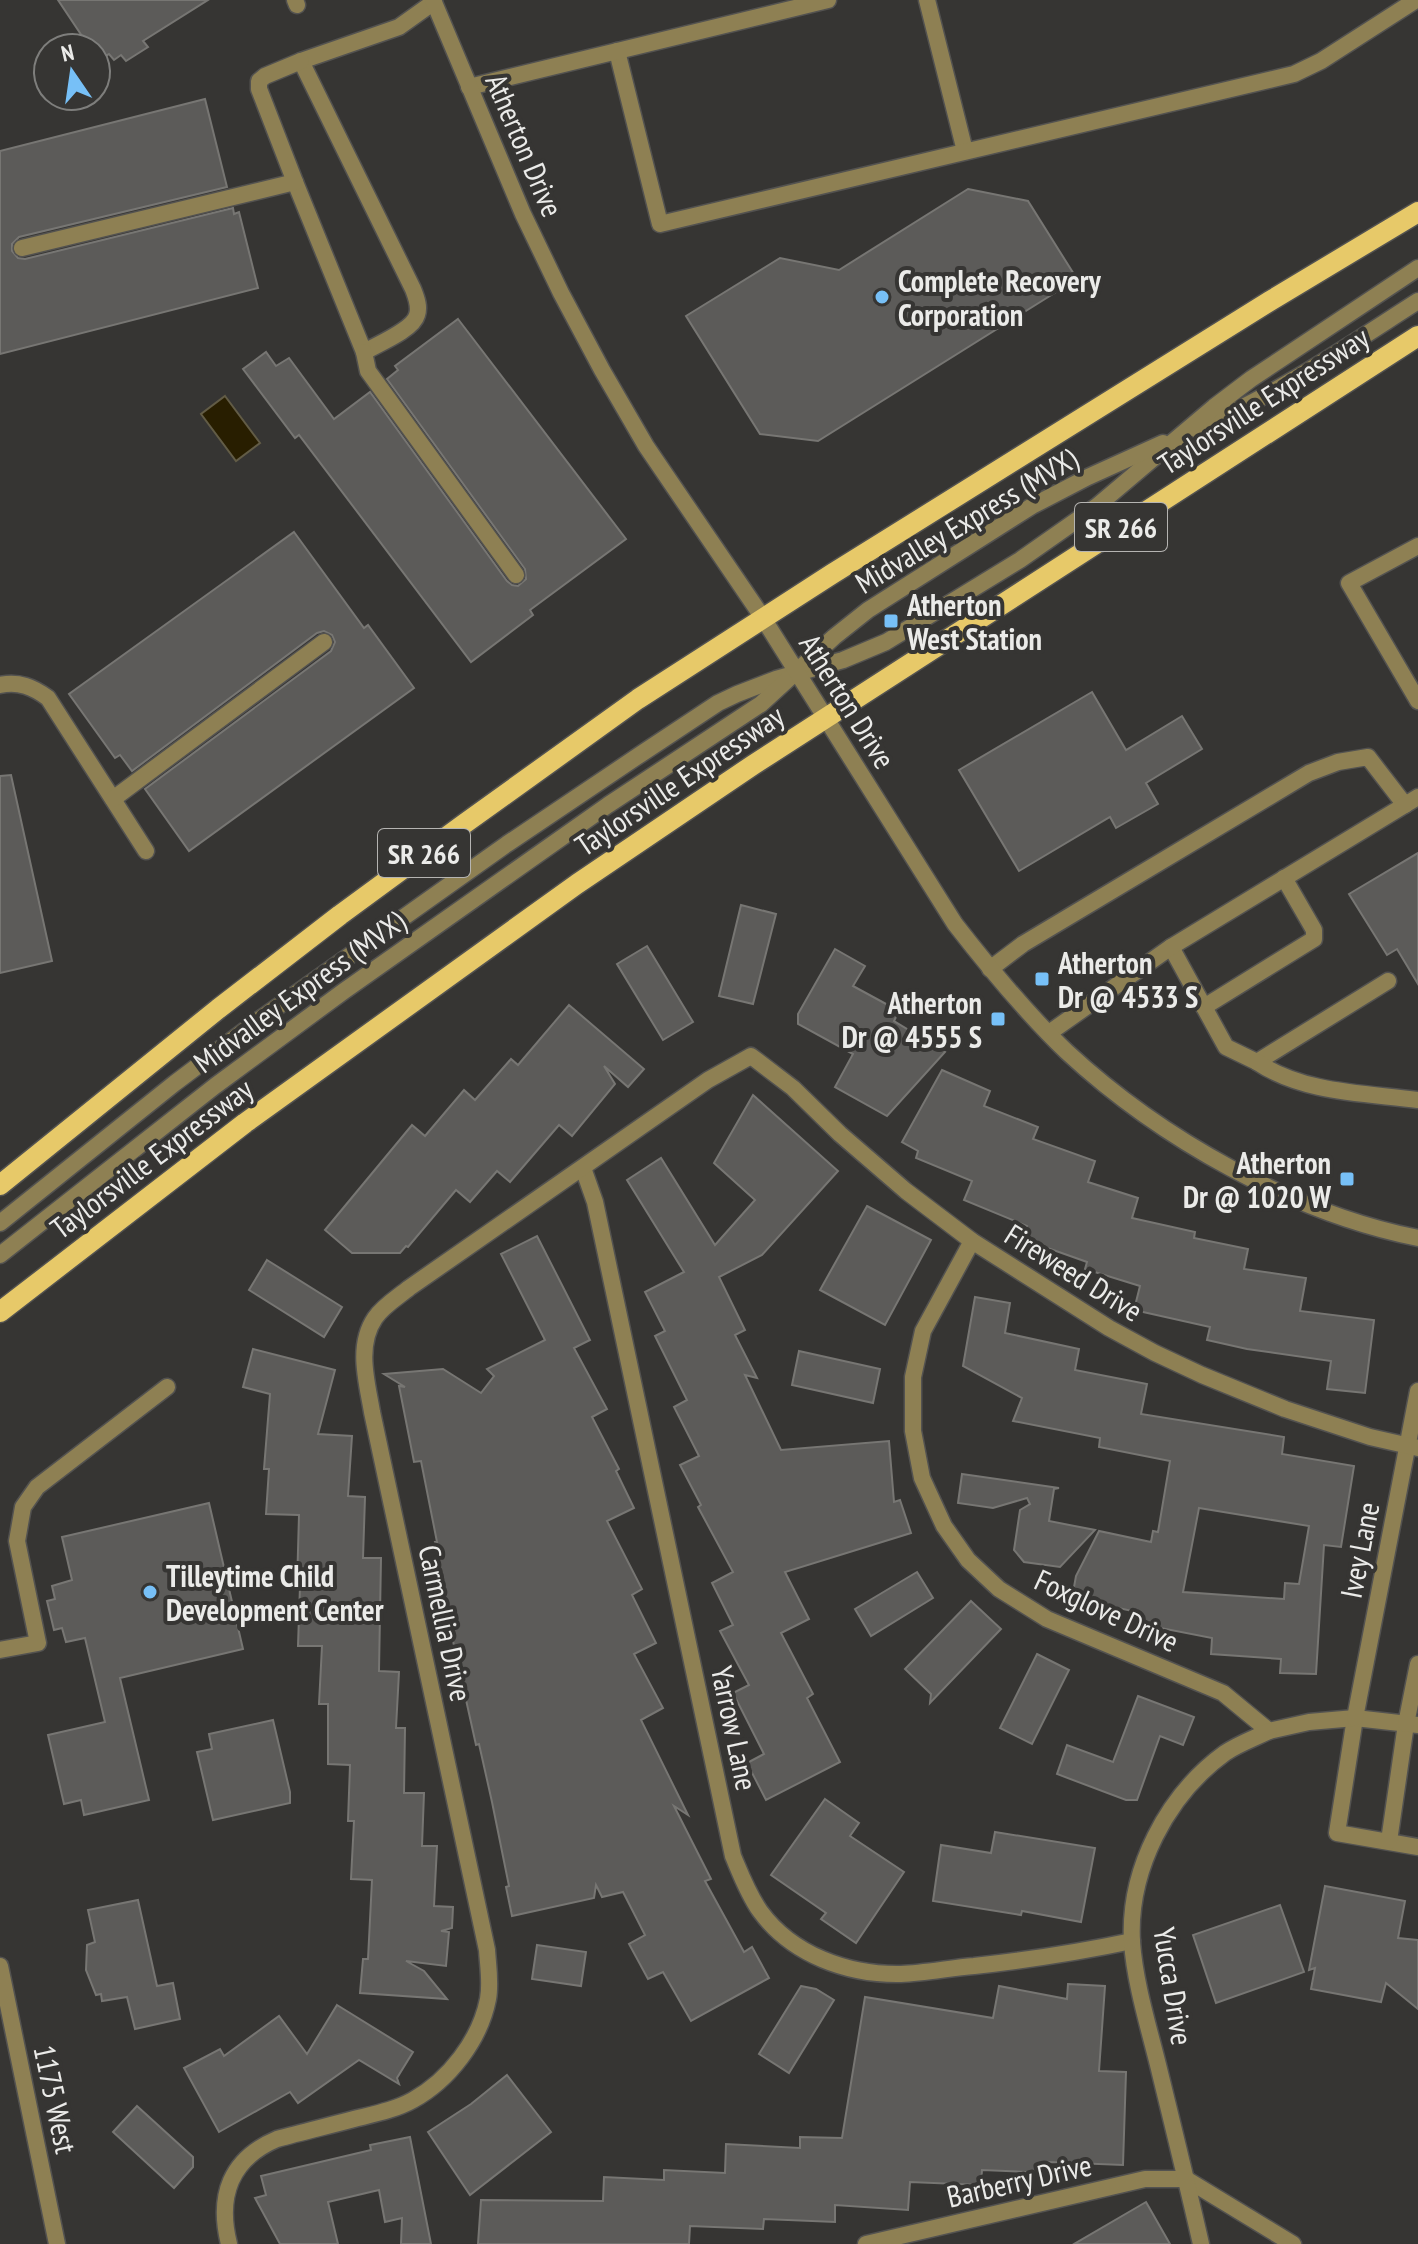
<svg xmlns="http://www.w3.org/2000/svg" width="1418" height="2244" font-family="'PT Sans Narrow',sans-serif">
<rect width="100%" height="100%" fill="#363533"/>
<!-- water -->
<polygon fill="#281e00" stroke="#625c46" stroke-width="2" points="225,396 260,443 236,461 201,414"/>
<!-- building -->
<g fill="#5c5b59" stroke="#777673" stroke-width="2" fill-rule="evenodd">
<polygon points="58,0 208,0 143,41 148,47 126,61 121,55 114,60 109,54 98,60 96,57 96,48 90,48"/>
<polygon points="205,99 227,187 19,237 12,244 12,251 18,258 25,259 233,208 234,214 239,212 258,288 0,354 0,151"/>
<polygon points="968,189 1028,201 1077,279 818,441 760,434 686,316 780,258 839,270"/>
<polygon points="458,319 626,539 530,610 533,615 471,662 299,435 295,438 243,369 266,352 276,366 289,358 334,419 370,392 507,581 512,585 518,586 526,579 525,569 387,379 398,370 395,366"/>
<polygon points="294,532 364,628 368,625 414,688 189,851 145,789 331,651 335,642 332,635 324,631 317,633 132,771 120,755 115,758 69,694"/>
<polygon points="1092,692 1126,750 1182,716 1202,749 1146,783 1158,804 1116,828 1110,817 1019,871 959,770"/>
<polygon points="11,775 52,961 0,973 0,776"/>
<polygon points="1418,853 1418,984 1397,949 1387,955 1349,894"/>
<polygon points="741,905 776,914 753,1004 719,996"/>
<polygon points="647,946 693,1022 663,1040 617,964"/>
<polygon points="835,949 865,966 853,986 899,1011 894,1021 945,1052 887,1116 835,1087 853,1054 798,1024 798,1014"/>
<polygon points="569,1005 644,1069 628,1087 604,1066 615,1084 572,1136 559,1125 510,1182 497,1171 470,1202 456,1190 408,1247 406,1246 400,1253 352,1253 325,1230 412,1125 425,1136 464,1090 475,1100 511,1059 518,1065"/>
<polygon points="942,1070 990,1091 984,1106 1038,1127 1033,1139 1095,1161 1088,1182 1138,1198 1132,1218 1195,1232 1194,1238 1248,1249 1244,1269 1306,1278 1300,1311 1374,1320 1365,1393 1327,1389 1331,1361 1247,1349 1207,1340 1210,1327 1134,1310 1140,1286 1085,1269 1087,1262 1022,1239 1027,1226 964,1200 972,1181 916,1158 918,1151 902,1142"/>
<polygon points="753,1095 838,1171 762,1255 719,1277 745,1330 735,1335 757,1378 745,1375 781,1450 889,1441 894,1502 900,1500 911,1533 785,1572 809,1619 781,1633 813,1694 807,1698 840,1762 766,1800 747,1763 764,1754 733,1693 749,1685 720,1631 733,1625 712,1583 733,1572 698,1507 701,1505 680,1465 699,1456 674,1407 687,1400 655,1336 665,1331 645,1292 684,1272 627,1180 661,1158 715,1245 755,1200 714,1163"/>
<polygon points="867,1206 931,1240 885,1325 820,1290"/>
<polygon points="537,1236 590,1340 574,1348 607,1409 592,1417 619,1469 616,1471 634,1508 607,1521 642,1589 632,1595 656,1643 634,1654 663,1708 641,1720 688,1815 674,1806 711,1879 705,1881 744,1952 752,1947 769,1978 691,2021 663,1972 648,1979 629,1944 645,1935 623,1892 602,1897 596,1885 594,1898 512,1916 506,1887 509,1886 492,1802 479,1744 476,1745 451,1632 435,1542 437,1542 421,1461 414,1462 399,1386 405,1387 384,1374 443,1369 481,1393 494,1376 487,1369 545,1340 501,1254"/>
<polygon points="267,1260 342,1307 324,1337 249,1290"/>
<path d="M975,1297L1010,1303L1005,1333L1079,1349L1075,1370L1147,1384L1141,1414L1284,1437L1282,1454L1354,1466L1341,1547L1324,1545L1316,1674L1280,1673L1281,1659L1211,1654L1212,1638L1135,1623L1137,1612L1072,1598L1076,1576L1099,1531L1151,1542L1153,1531L1158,1532L1170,1461L1099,1447L1100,1438L1013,1421L1022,1398L963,1366ZM1199,1508L1309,1526L1299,1584L1285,1583L1284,1599L1183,1592Z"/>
<polygon points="253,1349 335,1370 318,1434 352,1436 348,1496 365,1497 363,1558 381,1558 379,1671 399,1672 396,1728 405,1728 404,1793 424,1793 422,1846 437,1846 434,1906 453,1907 452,1928 441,1931 449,1932 446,1966 406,1961 424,1971 447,1999 360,1993 363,1959 368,1959 372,1880 351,1879 354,1821 348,1821 350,1765 328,1764 328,1704 319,1704 322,1646 298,1646 300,1586 297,1586 299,1515 266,1514 269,1469 264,1469 270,1394 243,1387"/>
<polygon points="799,1351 880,1369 873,1403 792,1385"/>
<polygon points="962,1474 1059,1488 1054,1489 1049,1521 1095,1530 1060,1567 1024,1562 1014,1550 1020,1510 1030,1504 1027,1498 993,1508 958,1503"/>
<polygon points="209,1503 243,1649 120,1678 149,1800 84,1815 81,1800 64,1804 48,1735 105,1722 85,1638 66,1642 62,1628 54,1630 47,1601 55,1599 52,1586 72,1580 62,1537"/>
<polygon points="917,1572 933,1598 871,1636 855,1609"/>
<polygon points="971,1601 1001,1629 930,1703 931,1694 905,1669"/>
<polygon points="1037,1654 1069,1670 1032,1744 1000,1728"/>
<polygon points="1138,1696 1194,1717 1183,1745 1160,1736 1137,1800 1126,1800 1057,1774 1067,1745 1113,1762"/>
<polygon points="273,1720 290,1792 290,1803 213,1820 197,1752 212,1749 209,1734"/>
<polygon points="825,1799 859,1823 850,1836 904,1872 856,1943 821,1919 826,1913 771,1875"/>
<polygon points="995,1832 1095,1848 1081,1922 1022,1911 1021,1915 933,1901 941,1845 991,1853"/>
<polygon points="1325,1886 1405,1901 1398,1938 1418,1940 1418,2009 1386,1983 1381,2002 1311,1989 1315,1968 1309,1970"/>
<polygon points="138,1900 157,1986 173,1983 180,2019 135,2029 127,1997 102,2001 101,1994 96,1995 86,1970 87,1945 95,1942 88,1910"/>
<polygon points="1280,1905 1304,1972 1216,2003 1193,1935"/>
<polygon points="537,1945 586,1952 581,1986 532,1979"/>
<polygon points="1068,1984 1105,1986 1099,2071 1126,2072 1123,2165 1049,2162 1049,2173 982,2170 981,2185 910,2182 908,2210 835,2205 835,2222 764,2219 763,2229 690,2226 689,2244 478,2244 481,2200 603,2201 604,2177 664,2180 664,2170 725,2173 726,2144 800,2148 800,2137 842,2138 865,1997 993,2018 999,1986 1067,1999"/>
<polygon points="801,1986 816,1989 834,2000 789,2073 759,2054"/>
<polygon points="337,2005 413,2052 397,2078 399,2084 359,2060 298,2103 290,2092 219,2132 184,2068 220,2049 224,2056 279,2016 307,2054"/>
<polygon points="507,2075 551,2132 470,2195 428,2132 471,2104"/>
<polygon points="137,2106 193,2157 193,2167 174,2188 113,2132"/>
<polygon points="410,2137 431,2244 401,2244 402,2218 385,2222 379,2190 328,2202 338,2244 280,2244 255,2198 266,2195 261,2176 371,2150 370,2145"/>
<polygon points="1146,2202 1170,2244 1074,2244"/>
</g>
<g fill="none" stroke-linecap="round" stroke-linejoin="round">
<defs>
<g id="service">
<polyline points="927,0 965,151"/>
<polyline points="617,51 660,224 1294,74 1321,61 1416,0"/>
<path d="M295,182L364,352C378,344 413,330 417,315C420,306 416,297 413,289L301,61L399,27L434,2"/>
<polyline points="22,248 295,182 259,89 259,81 265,76 301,61"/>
<polyline points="364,352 368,371 516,575"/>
<path d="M1196,429C1275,396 1346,347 1418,301"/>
<polyline points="1418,546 1349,583 1418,701"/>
<path d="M0,685C19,681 33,687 48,698L146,851"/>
<polyline points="113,799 324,642"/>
<polyline points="1171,947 1226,1047 1257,1062 1388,981"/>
<polyline points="990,969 1023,944 1309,773 1338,762 1368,757 1405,805"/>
<polyline points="1204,1007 1314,939 1314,930 1284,878"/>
<polyline points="1049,1033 1171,947 1418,797"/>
<path d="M1257,1062C1303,1093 1364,1093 1418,1100"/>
<polyline points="0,1223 175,1083 256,1022 507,844 641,754 718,703 737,694 776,679 843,660 886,642 1020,560 1097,506 1214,407 1251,379 1418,268"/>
<polyline points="0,1255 215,1086 344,991 608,805 761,704 834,637 868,610 1032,506 1088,477 1163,443"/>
<polyline points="0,1650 38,1643 17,1541 23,1507 37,1487 167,1387"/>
<polyline points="1355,1718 1337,1833 1418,1847"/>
<polyline points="1389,1841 1406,1724"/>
</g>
<g id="minor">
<polyline points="295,0 297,5"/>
<polyline points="469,87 828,0"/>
<path d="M583,1168L595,1202L733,1856C741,1875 748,1894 760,1911C792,1955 848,1975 901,1974C925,1973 950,1968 974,1966C1028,1960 1080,1952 1132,1941"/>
<polyline points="972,1241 923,1331 913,1377 913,1431 922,1478 944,1526 968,1560 999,1589 1047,1619 1223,1693 1269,1731 1309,1722 1355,1718 1418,1725"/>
<polyline points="1355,1718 1418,1391"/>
<polyline points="1406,1724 1418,1664"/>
<polyline points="0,1966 57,2244"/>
<polyline points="1186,2179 1293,2244"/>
<path d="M229,2244C217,2196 230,2159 277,2139C302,2132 328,2126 354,2119C374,2114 395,2110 413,2100C449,2080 480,2040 488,1999C491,1983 488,1966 487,1950L372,1412C367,1382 356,1346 375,1318C383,1306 398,1297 409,1288L708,1080L751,1056L793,1088L840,1134L906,1191L972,1241L1109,1328L1155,1353L1202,1375L1285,1409L1370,1437L1418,1448"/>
<polyline points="866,2244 1145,2179 1186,2179"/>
<path d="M1201,2244C1188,2187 1174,2130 1160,2073C1150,2031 1135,1985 1132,1942C1128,1870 1167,1795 1225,1753C1238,1744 1255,1738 1269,1731"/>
</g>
<path id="tertiary" d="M433,0L523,214L561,293L602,370L646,446L763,618L955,924C990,969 1026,1013 1067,1052C1161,1139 1293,1213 1418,1238"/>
<g id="primary">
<polyline points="0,1185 218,1009 340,915 464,824 638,699 832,574 1270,301 1418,212"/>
<polyline points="0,1312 245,1123 577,884 753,765 1418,336"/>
</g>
</defs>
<!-- service casing -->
<use href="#service" stroke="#535250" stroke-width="19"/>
<!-- minor casing -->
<use href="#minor" stroke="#535250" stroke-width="19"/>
<!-- tertiary casing -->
<use href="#tertiary" stroke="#535250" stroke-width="19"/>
<!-- primary casing -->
<use href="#primary" stroke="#535250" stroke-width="23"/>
<!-- service -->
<use href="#service" stroke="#8e8053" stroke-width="16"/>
<!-- minor -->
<use href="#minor" stroke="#8e8053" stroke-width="16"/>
<!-- tertiary -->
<use href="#tertiary" stroke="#8e8053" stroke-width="16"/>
<!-- primary -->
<use href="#primary" stroke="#e7c969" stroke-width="20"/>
</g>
<!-- markers -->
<g fill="#77c0f7" stroke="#363533" stroke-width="3">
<circle cx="882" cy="297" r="8"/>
<rect x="883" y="613" width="16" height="16" rx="4"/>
<rect x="1034" y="971" width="16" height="16" rx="4"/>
<rect x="990" y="1011" width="16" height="16" rx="4"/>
<rect x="1339" y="1171" width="16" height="16" rx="4"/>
<circle cx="150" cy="1592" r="8"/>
</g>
<g text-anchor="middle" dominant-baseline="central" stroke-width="8" stroke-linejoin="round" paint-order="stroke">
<!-- shield labels -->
<g fill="#363533" stroke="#b5b4b2" stroke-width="2">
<rect x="1075" y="503" width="92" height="48" rx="6"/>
<rect x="378" y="829" width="92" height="48" rx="6"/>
</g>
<g font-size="28" font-weight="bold" fill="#ebebe9">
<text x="1121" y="527">SR 266</text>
<text x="424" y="853">SR 266</text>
</g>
<!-- street labels -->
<g font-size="30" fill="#ebebe9" stroke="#363533">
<text transform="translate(525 145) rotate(67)">Atherton Drive</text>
<text transform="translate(1263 400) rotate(-33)">Taylorsville Expressway</text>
<text transform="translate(966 520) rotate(-31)">Midvalley Express (MVX)</text>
<text transform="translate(848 701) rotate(58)">Atherton Drive</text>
<text transform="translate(679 780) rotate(-34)">Taylorsville Expressway</text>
<text transform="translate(299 991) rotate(-36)">Midvalley Express (MVX)</text>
<text transform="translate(151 1158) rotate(-37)">Taylorsville Expressway</text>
<text transform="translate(1074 1272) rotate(32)">Fireweed Drive</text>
<text transform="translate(1359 1550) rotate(-79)">Ivey Lane</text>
<text transform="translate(1107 1610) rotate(25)">Foxglove Drive</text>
<text transform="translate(446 1623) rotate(78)">Carmellia Drive</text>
<text transform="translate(735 1728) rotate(78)">Yarrow Lane</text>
<text transform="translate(1174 1986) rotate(81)">Yucca Drive</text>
<text transform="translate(56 2099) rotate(78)">1175 West</text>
<text transform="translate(1019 2180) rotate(-13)">Barberry Drive</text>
</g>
<!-- poi labels -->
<g font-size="30" font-weight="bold" fill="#ebebe9" stroke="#363533" text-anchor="start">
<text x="898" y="280">Complete Recovery<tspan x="898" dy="34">Corporation</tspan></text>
<text x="907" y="604">Atherton<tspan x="907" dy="34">West Station</tspan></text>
<text x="1058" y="962">Atherton<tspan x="1058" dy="34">Dr @ 4533 S</tspan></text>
<text x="982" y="1002" text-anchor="end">Atherton<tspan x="982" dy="34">Dr @ 4555 S</tspan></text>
<text x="1331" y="1162" text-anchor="end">Atherton<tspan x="1331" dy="34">Dr @ 1020 W</tspan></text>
<text x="166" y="1575">Tilleytime Child<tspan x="166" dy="34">Development Center</tspan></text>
</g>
</g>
<!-- north arrow -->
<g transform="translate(72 72) rotate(347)"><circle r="38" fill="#363533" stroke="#7e7e7c" stroke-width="2"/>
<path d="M0-6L14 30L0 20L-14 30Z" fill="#77c0f7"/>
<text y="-12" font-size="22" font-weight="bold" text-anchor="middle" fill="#ebebe9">N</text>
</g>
</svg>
